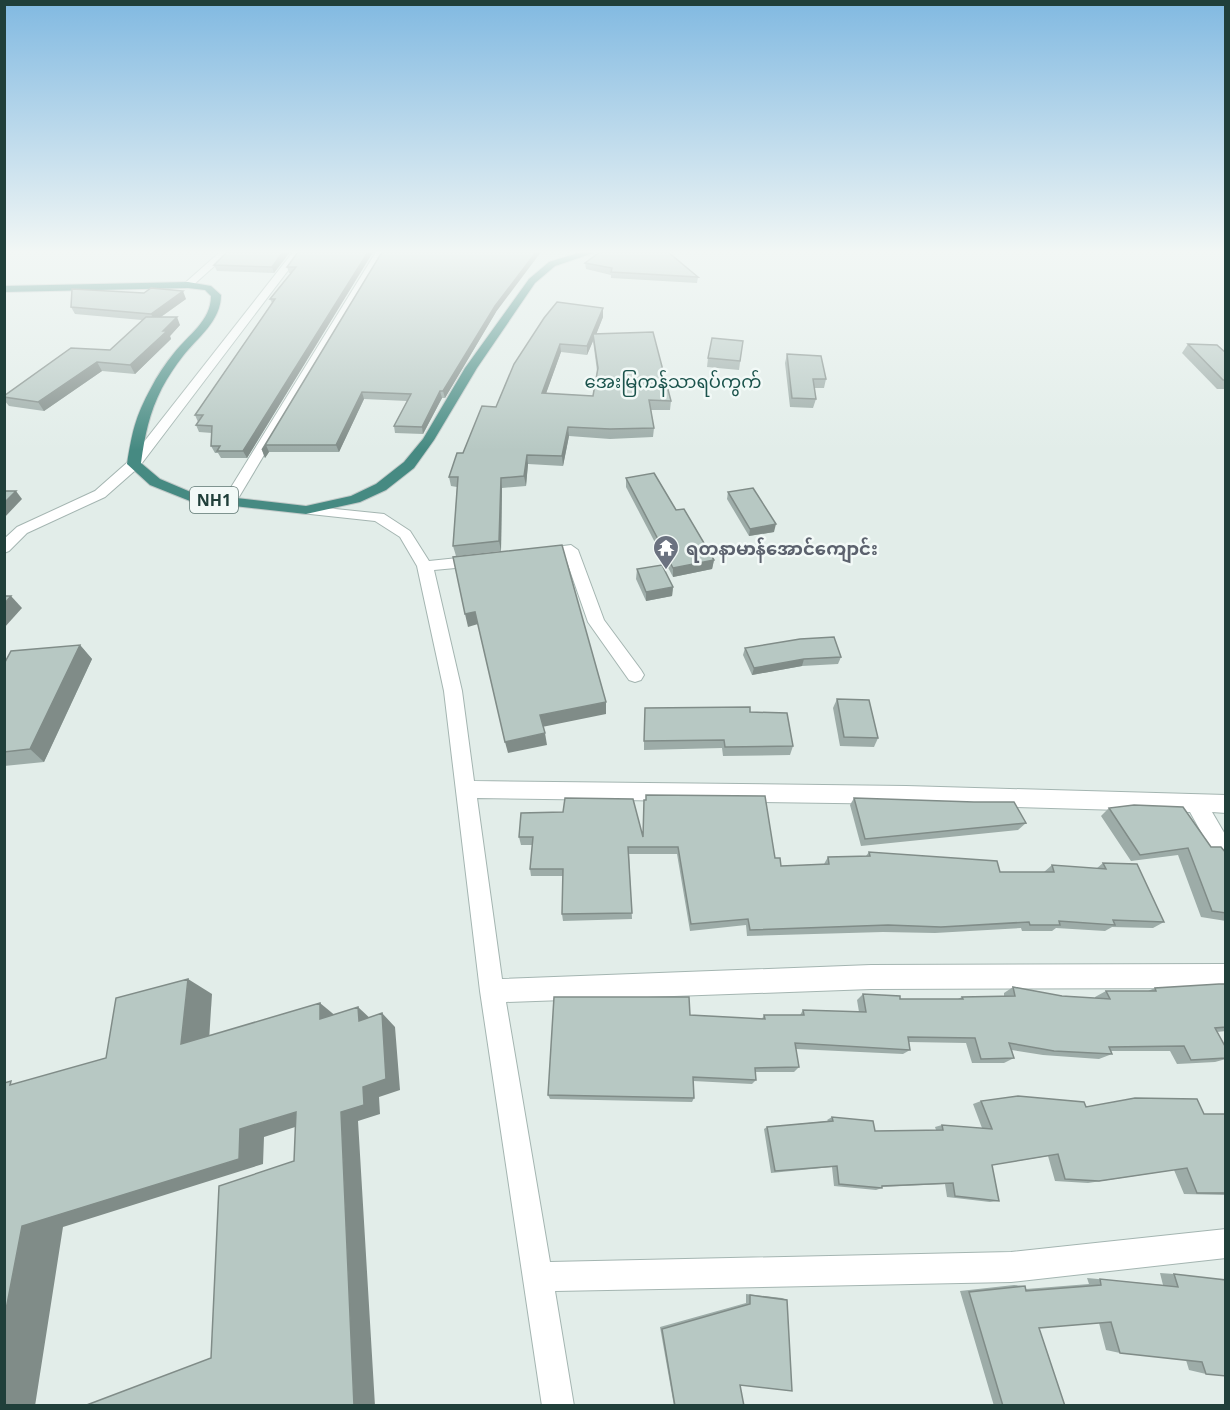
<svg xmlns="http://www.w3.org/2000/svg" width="1230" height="1410" font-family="'Open Sans','Noto Sans Myanmar',sans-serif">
<rect width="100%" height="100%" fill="#e2ede9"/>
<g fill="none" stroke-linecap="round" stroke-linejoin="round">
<defs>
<g id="minor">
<polygon points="220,252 230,252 191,287 185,287 185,283"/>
<polygon points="293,252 302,252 139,467 105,497 27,533 9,551 4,553 4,539 17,527 95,491 129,461"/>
<polygon points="376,252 385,252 236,502 229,506 224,505 222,502"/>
<polygon points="306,506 384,514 410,531 429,561 477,556 485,561 477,566 434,570 462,691 474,781 906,786 1226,795 1226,813 1212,812 1226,836 1226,867 1219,864 1190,812 906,804 477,798 502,979 871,965 1226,964 1226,988 871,989 506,1002 550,1262 1011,1252 1226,1229 1226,1258 1011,1282 555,1291 574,1406 542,1406 480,991 444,691 417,566 400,537 375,521 301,513 299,510"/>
<polygon points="571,545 578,550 604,620 641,670 644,675 641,680 635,682 629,680 588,622 565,556 540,559 533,554 540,549"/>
</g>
<path id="trunk" d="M581,252H596L555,266L535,283L477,368L434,440L414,468L386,490L360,502L306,514L190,501L150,485L127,464C132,433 135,417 151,388C157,376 165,364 174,353C188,335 211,321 211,296L205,290L188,288L4,292V286L188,282L211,286L221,295C221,321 198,337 183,356C175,366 168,377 162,388C149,414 145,434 141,463L160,479L193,493L306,506L351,496L376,484L404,462L423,439L465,368L529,279L549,262Z"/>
</defs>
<!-- minor casing -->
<use href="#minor" stroke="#a4b5b1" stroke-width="2"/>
<!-- trunk casing -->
<use href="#trunk" stroke="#c1c9c8" stroke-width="2"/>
<!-- minor -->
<use href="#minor" fill="#fff" fill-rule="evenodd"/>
<!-- trunk -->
<use href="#trunk" fill="#468a82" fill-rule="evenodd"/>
</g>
<!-- wall -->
<g fill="#9daca8" fill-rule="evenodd">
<polygon points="227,252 290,252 274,273 217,271 214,265"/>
<polygon points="373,252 247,458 221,458 218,453 215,453 211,446 212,433 199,432 196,425 198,422 195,415 272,303 270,299 291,273 289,273 287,267"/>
<polygon points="382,252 496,312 445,398 442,398 423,434 395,433 394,426 407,401 364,399 339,452 269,452 265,458 262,450"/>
<polygon points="585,263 698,277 697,283 611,278 611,275 586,269"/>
<polygon points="186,299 161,317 180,325 170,336 171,339 135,374 102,371 44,411 9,406 4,400 4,396 110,350 142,320 75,314 71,307"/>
<path d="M603,308V317L596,334L671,401L670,410H651L654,428L653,437L610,439L569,436L563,466L528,464L526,486L502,488L501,551L456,556L453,546L457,487L451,486L449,477L463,453L496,407L514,364ZM593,341L597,371L593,396L546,393L561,352L587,355Z"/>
<polygon points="743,341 739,370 707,367 708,358"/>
<polygon points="1188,344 1226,353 1226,389 1217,389 1182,353"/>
<polygon points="787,354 826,379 824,388 814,388 816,399 813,408 790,407 785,363"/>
<polygon points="626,478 676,510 714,560 712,569 673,577 626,487"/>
<polygon points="728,492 774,532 749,536 727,499"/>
<polygon points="637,569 673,587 672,596 646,601 636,579"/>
<polygon points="80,645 92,659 44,762 4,766 4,664"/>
<polygon points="745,648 841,657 838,664 802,666 752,675 743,655"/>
<polygon points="837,699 878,738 874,747 840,746 833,708"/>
<polygon points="750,712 793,746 790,755 723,756 722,748 644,750 644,716"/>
<polygon points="854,798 1026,823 1018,830 861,846 850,805"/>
<polygon points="1109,808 1226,853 1226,921 1201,917 1178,855 1131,861 1101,816"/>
<polygon points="643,836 775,858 781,866 824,864 828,857 866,856 869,852 1000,872 1044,872 1052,865 1096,869 1103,863 1164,922 1153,928 1112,927 1105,931 1056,928 1052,931 1022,931 1021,928 935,933 883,932 747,936 746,925 690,931 677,854 629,854 632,919 563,921 562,914 563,876 531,876 530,869 532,845 521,845 519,837"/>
<polygon points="1226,984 1226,1031 1217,1032 1226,1048 1226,1059 1215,1062 1177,1064 1170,1051 1111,1051 1112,1054 1099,1059 1043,1055 1012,1050 1014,1058 1004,1063 972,1063 966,1043 909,1042 910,1050 903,1054 796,1049 799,1067 794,1072 755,1072 756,1080 752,1084 693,1081 694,1098 692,1102 550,1099 548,1095 690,1015 762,1019 764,1015 800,1015 803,1010 859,1012 857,1000 863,994 900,999 958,999 962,997 1004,996 1004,993 1013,987 1062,996 1095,998 1095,997 1106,991 1148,991 1155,988"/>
<polygon points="981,1101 1204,1114 1226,1114 1226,1195 1184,1194 1174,1170 1088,1183 1055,1181 1048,1156 992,1165 999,1201 990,1202 947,1197 945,1184 882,1187 882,1188 876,1190 834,1186 832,1167 771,1173 764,1129 767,1127 828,1121 827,1120 832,1117 875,1131 936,1130 935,1127 942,1125 982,1128 973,1104"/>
<polygon points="1160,1273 1174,1274 1206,1374 1189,1370 1186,1360 1120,1353 1106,1350 1099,1323 1039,1328 1065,1406 994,1406 960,1291 1014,1285 1025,1286 1026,1289 1089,1284 1087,1278 1163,1285"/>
<polygon points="746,1294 782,1298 787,1300 740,1385 744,1406 674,1406 660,1327 746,1303"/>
</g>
<!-- shaded-wall -->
<g fill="#808c88">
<polygon points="283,252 290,252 274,273 272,267"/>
<polygon points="368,252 373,252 247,458 243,451"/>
<polygon points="536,252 541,252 496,312 445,398 443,391 495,306"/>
<polygon points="183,291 186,299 155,321 151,314"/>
<polygon points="603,308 603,317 594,340 593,334 593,341 587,355 587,346"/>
<polygon points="177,317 180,325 170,336 171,339 135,374 130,365"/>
<polygon points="560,344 561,352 543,402 542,393"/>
<polygon points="97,362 102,371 44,411 38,402"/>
<polygon points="440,391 442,398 423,434 422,427"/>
<polygon points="362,392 364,399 339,452 336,445"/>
<polygon points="568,427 569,436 563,466 562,456"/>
<polygon points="266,445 269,452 265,458 262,450"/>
<polygon points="527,455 528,464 526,486 524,476"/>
<polygon points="501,478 502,488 501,551 499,541"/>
<polygon points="16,491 22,499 4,518 4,503"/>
<polygon points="776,524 774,532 749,536 750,529"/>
<polygon points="714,560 712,569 673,577 673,568"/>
<polygon points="673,587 672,596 646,601 646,592"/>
<polygon points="11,596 22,608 4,628 4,604"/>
<polygon points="475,612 478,624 468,627 465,614"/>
<polygon points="80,645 92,659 44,762 30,749"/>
<polygon points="804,659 802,666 752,675 754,668"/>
<polygon points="606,702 606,714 542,727 540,715"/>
<polygon points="545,733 547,745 508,753 505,742"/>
<polygon points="188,979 212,994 208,1056 181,1044"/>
<polygon points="320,1003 337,1017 320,1019"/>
<polygon points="358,1007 373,1021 359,1021"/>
<polygon points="382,1013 395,1027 400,1090 379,1097 380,1114 358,1121 375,1406 354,1406 341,1112 363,1087"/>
<polygon points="296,1112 317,1120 264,1137 263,1164 63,1227 35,1406 4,1406 4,1320 22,1226 240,1129"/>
</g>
<!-- building -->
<g fill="#b7c8c3" stroke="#808c88" stroke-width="1.5">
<polygon points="227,252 283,252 272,267 214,265"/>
<polygon points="298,252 368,252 243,451 217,451 220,446 211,446 212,426 196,425 203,415 195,415 275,299 270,299 296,267 287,267"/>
<polygon points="382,252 536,252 495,306 443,391 440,391 422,427 394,426 411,394 362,392 336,445 266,445 262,450"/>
<polygon points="600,252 668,252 698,277 611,272 612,268 585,263"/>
<polygon points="151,288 183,291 151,314 71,307 72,289 144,293"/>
<polygon points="557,302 603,308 587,346 560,344 542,393 593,396 598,368 593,334 653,332 671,401 649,400 654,428 610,429 568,427 562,456 527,455 524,476 501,478 499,541 453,546 458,477 449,477 457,453 463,453 482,406 496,407 514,364 544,318"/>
<polygon points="146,317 177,317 163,331 167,331 130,365 97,362 38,402 4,397 4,396 71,348 110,350"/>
<polygon points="712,338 743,341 740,361 708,358"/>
<polygon points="1188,344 1217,345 1226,353 1226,380 1223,380"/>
<polygon points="787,354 821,356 826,379 813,379 816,399 792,398"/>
<polygon points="654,473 676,510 684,509 714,560 673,568 626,478"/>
<polygon points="753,488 776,524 750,529 728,492"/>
<polygon points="4,491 16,491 4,503"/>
<polygon points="562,545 606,702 540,715 545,733 505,742 475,612 465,614 453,557"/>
<polygon points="662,565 673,587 646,592 637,569"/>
<polygon points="4,596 11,596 4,604"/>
<polygon points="834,637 841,657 804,659 754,668 745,648 800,639"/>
<polygon points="80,645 30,749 4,752 4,664 11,651"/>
<polygon points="837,699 869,700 878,738 844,737"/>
<polygon points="750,707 750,712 787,713 793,746 725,747 724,740 644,741 645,708"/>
<polygon points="646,795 765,796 775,858 780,858 781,866 829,864 828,857 870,856 869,852 997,861 1000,872 1054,872 1052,865 1106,869 1103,863 1137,864 1164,922 1113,920 1115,925 1059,921 1060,925 1030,925 1029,922 941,927 888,925 750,930 748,919 691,924 678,847 628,847 632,913 562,914 563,869 530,869 533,837 519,837 521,813 563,812 565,798 633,799 643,837 644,800 646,800"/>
<polygon points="854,798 974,802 1014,802 1026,823 865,839"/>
<polygon points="1134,805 1183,807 1211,847 1221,847 1226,853 1226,913 1212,911 1188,848 1140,855 1109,808"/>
<polygon points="188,979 181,1044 320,1003 320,1019 358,1007 359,1021 382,1013 386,1079 363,1087 364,1105 341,1112 354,1406 84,1406 211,1358 219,1186 294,1161 296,1112 240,1129 239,1159 22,1226 4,1320 4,1083 11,1081 10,1085 106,1058 116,998"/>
<polygon points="1219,984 1226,984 1226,1027 1215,1028 1226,1048 1226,1058 1191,1060 1184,1046 1109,1047 1112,1054 1054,1051 1009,1043 1014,1058 981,1059 975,1038 908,1037 910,1050 795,1043 799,1067 755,1068 756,1080 693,1077 694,1098 548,1095 554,997 689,997 690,1015 765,1019 764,1015 804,1015 803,1010 866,1012 863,994 900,996 900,999 963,999 962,997 1015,996 1013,987 1062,996 1110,999 1106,991 1156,991 1155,988"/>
<polygon points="1018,1096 1084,1102 1086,1107 1135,1098 1197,1099 1204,1114 1226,1114 1226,1193 1197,1193 1187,1168 1099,1181 1065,1179 1058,1154 992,1165 999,1201 955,1196 953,1183 882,1186 882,1188 839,1184 837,1166 775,1171 767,1127 833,1121 832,1117 873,1121 875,1131 943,1130 942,1125 992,1129 981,1101"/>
<polygon points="1174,1274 1226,1280 1226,1376 1206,1374 1202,1362 1120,1353 1111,1322 1039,1328 1065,1406 1003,1406 969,1292 1025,1286 1026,1291 1101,1285 1100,1279 1178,1287"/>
<polygon points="750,1295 787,1300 792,1391 740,1385 744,1406 675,1406 662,1329 750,1304"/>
</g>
<!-- sky -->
<linearGradient id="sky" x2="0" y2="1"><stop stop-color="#81b9e1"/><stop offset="0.56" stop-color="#f2f7f5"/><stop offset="1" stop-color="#f2f7f5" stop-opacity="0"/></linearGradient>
<rect width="1230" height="450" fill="url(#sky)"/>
<!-- icons -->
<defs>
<symbol id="temple-pin" viewBox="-11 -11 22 30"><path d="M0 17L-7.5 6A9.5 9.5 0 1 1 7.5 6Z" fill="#6b7280" stroke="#f2f9f7"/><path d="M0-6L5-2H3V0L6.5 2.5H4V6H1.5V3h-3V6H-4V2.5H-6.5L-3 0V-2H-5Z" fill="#fff"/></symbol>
</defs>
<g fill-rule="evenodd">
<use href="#temple-pin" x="651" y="533" width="30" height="40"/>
</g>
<g text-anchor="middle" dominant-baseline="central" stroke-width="5" stroke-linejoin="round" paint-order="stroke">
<!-- shield labels -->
<rect fill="#f2f9f7" stroke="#5f7773" stroke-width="1.5" x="190" y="487" width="48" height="26" rx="4.5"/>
<g font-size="16" font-weight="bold" fill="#203f3a">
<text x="214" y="500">NH1</text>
</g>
<!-- far-quarter labels -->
<g font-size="18" fill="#1b534c" stroke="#f2f9f7">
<text x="673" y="381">အေးမြကန်သာရပ်ကွက်</text>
</g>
<!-- worship labels -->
<g font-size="18" font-weight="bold" fill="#5b616d" stroke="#f2f9f7" text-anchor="start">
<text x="686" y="548">ရတနာမာန်အောင်ကျောင်း</text>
</g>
</g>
<!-- border -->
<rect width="1230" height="1410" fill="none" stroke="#203f3a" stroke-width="12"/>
</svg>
